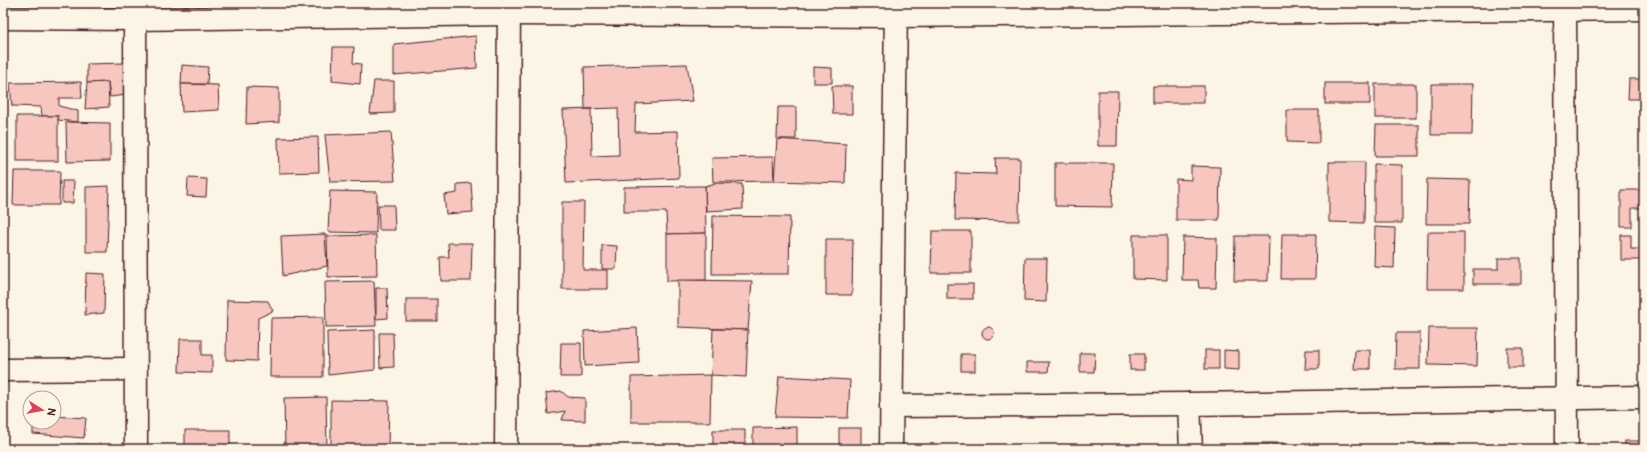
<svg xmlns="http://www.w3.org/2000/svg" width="1647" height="452" font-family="Pangolin,sans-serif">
<rect width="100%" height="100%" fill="#fcf5e5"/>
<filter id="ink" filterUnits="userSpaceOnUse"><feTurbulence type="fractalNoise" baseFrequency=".025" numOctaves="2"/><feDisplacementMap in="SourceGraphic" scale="8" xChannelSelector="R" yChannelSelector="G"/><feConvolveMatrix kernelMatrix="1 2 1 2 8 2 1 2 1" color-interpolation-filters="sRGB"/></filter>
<g filter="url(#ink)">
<!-- building -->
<g fill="#f7c7bf" stroke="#4a1f2b">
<polygon points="476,36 477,68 394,75 394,44"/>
<polygon points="333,47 354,47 353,63 361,64 360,84 332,81"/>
<polygon points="125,63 126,95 110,97 108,82 87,83 87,64"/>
<polygon points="687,64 693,101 636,104 635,132 678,131 679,178 566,183 563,110 591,109 592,156 619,155 618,108 585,109 584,67"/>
<polygon points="182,65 208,67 207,84 181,84"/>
<polygon points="813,67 832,68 832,83 813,83"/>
<polygon points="1629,79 1644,79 1644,99 1628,99"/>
<polygon points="374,81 394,81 394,113 370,114"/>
<polygon points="81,82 82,98 59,98 59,106 78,111 78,122 58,120 58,116 42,116 41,107 12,106 10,83"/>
<polygon points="108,82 109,107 85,109 87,83"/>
<rect x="1325" y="83" width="45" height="21"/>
<polygon points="181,84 218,85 219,110 182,112"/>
<rect x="1375" y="84" width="41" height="34"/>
<polygon points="1431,84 1473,84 1472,135 1431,135"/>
<polygon points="832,86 852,86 852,114 833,114"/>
<rect x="1153" y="86" width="51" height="17"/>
<polygon points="247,87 279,88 279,122 246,124"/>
<polygon points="1098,91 1118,91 1117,146 1098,146"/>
<polygon points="778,107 796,107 796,139 777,139"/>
<polygon points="1287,110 1319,110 1319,143 1287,142"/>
<rect x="17" y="116" width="41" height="45"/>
<polygon points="66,122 110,123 110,161 67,162"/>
<polygon points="1376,125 1419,125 1419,156 1375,156"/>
<polygon points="391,132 395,181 330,182 325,135"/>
<polygon points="318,137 319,172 279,173 278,138"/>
<polygon points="777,139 846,144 845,183 774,181"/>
<polygon points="773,157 774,181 713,182 712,158"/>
<polygon points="995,158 1020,158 1019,221 955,220 956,173 996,174"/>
<polygon points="1329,162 1365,162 1364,223 1329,222"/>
<polygon points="1055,163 1113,163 1112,207 1055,206"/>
<polygon points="1374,164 1402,165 1402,223 1374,223"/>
<polygon points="1191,166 1220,167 1219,220 1176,220 1176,179 1191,180"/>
<polygon points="14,171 60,171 59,205 13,205"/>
<polygon points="188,178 207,179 206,197 187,196"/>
<polygon points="1427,179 1470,180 1469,224 1426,224"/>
<polygon points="62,181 74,181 73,203 62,203"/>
<polygon points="471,183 473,212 446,214 444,195 457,193 457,184"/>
<polygon points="716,183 742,184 743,209 706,211 705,186"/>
<polygon points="109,186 107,252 86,252 86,187"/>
<polygon points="705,186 706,233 667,234 666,212 624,212 624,187"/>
<polygon points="3,189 7,189 6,208 3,208"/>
<polygon points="1621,190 1644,190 1644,208 1632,208 1632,227 1621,227"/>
<polygon points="330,191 377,192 376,233 328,232"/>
<polygon points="562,202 584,202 583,270 608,270 608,289 562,289"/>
<polygon points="378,205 394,205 395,230 379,230"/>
<polygon points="3,212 4,212 3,261"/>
<polygon points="713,216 790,217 789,274 712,274"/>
<polygon points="1375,227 1395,228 1394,268 1374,267"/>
<polygon points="932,231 971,231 971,273 931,273"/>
<polygon points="1428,232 1464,232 1464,289 1427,289"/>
<polygon points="706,233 706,280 667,281 667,234"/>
<polygon points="325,234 327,266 283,276 281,236"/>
<polygon points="1282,234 1316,234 1315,279 1281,279"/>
<polygon points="376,235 377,276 328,277 327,236"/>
<polygon points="1133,235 1167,235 1167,280 1133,279"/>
<polygon points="1621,235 1631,235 1631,249 1643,249 1643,260 1621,260"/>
<polygon points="1235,236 1269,236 1268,281 1234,281"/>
<polygon points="1183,237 1217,238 1216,288 1199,288 1198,280 1182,280"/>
<polygon points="826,239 853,239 852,295 826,295"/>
<polygon points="448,243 472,243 471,281 441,281 440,257 449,257"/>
<polygon points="602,245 617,246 616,269 602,269"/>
<polygon points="1025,258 1047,258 1046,302 1024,301"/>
<polygon points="1498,258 1521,258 1521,284 1473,284 1473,269 1498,269"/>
<polygon points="86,273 105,274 104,313 85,315"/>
<polygon points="678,280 752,281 748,330 678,327"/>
<polygon points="374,281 376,326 326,327 325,282"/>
<rect x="947" y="284" width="26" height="15"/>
<polygon points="376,288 387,288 388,318 376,319"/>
<rect x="406" y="299" width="31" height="22"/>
<polygon points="227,300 268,301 273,311 258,318 257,361 226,360"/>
<polygon points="323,317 323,377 270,377 271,318"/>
<circle cx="988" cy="333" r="6"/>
<polygon points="637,328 639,363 585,366 584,331"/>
<polygon points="1429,328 1478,328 1477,366 1428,365"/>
<polygon points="713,329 748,330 746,377 711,375"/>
<polygon points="375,330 375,370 328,375 327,332"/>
<polygon points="379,333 393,333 394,367 380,368"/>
<polygon points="1396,333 1420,333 1420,369 1395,369"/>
<polygon points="180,339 202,339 202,355 212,355 212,373 179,372"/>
<polygon points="561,343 581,343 581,377 560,377"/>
<rect x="1507" y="348" width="16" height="19"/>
<rect x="1205" y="350" width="14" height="19"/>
<polygon points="1224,350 1239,351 1239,370 1224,369"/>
<polygon points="1306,350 1319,350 1319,369 1305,369"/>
<polygon points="1355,350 1370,350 1370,369 1354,369"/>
<polygon points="1080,353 1095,353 1094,372 1080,372"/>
<rect x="961" y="354" width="14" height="17"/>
<rect x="1130" y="354" width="14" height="16"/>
<polygon points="1027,362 1049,362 1048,372 1027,372"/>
<polygon points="711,375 710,422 631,422 631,377"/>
<polygon points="779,376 850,380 848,418 775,417"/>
<polygon points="561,391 568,397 585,398 585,421 562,420 565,411 548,414 546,393"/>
<polygon points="326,397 327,449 285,449 284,398"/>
<polygon points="331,400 389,401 388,449 331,449"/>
<polygon points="54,416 86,418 84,438 33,434 33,422 54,422"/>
<polygon points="797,427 797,449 713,449 713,430 745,430 745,447 753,448 753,428"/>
<rect x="839" y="428" width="22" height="21"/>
<polygon points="185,430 230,430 230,448 185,449"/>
<rect x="1625" y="441" width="19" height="8"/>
<rect x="1244" y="443" width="40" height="6"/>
<rect x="1434" y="443" width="15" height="6"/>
<polygon points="76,444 102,445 102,449 75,449"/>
</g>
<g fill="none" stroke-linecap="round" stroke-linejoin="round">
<defs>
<g id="street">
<polyline points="135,3 136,449"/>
<polyline points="1565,3 1567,449"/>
<polyline points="3,18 135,19 509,14 896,16 1644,9"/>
<polyline points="3,370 135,369"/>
<polyline points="1189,404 1191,449"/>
<polyline points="891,406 1189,404 1644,397"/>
<polyline points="506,449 509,3"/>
<polyline points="891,449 896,3"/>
</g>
</defs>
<!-- street casing -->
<use href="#street" stroke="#4a1f2b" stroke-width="25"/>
<!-- street -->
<use href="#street" stroke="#fcf5e5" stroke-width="22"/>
</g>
</g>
<!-- margin -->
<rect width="1647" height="452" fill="none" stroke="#fcf5e5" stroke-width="16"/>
<rect x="8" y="8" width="1631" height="436" fill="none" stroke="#4a1f2b" stroke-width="1.5" filter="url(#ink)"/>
<!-- north arrow -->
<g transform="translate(42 410) rotate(101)"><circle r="19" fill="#fcf5e5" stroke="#b59f9b"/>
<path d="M0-3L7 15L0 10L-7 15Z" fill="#d1495b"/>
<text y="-6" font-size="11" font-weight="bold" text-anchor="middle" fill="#4a1f2b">N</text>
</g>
</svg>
